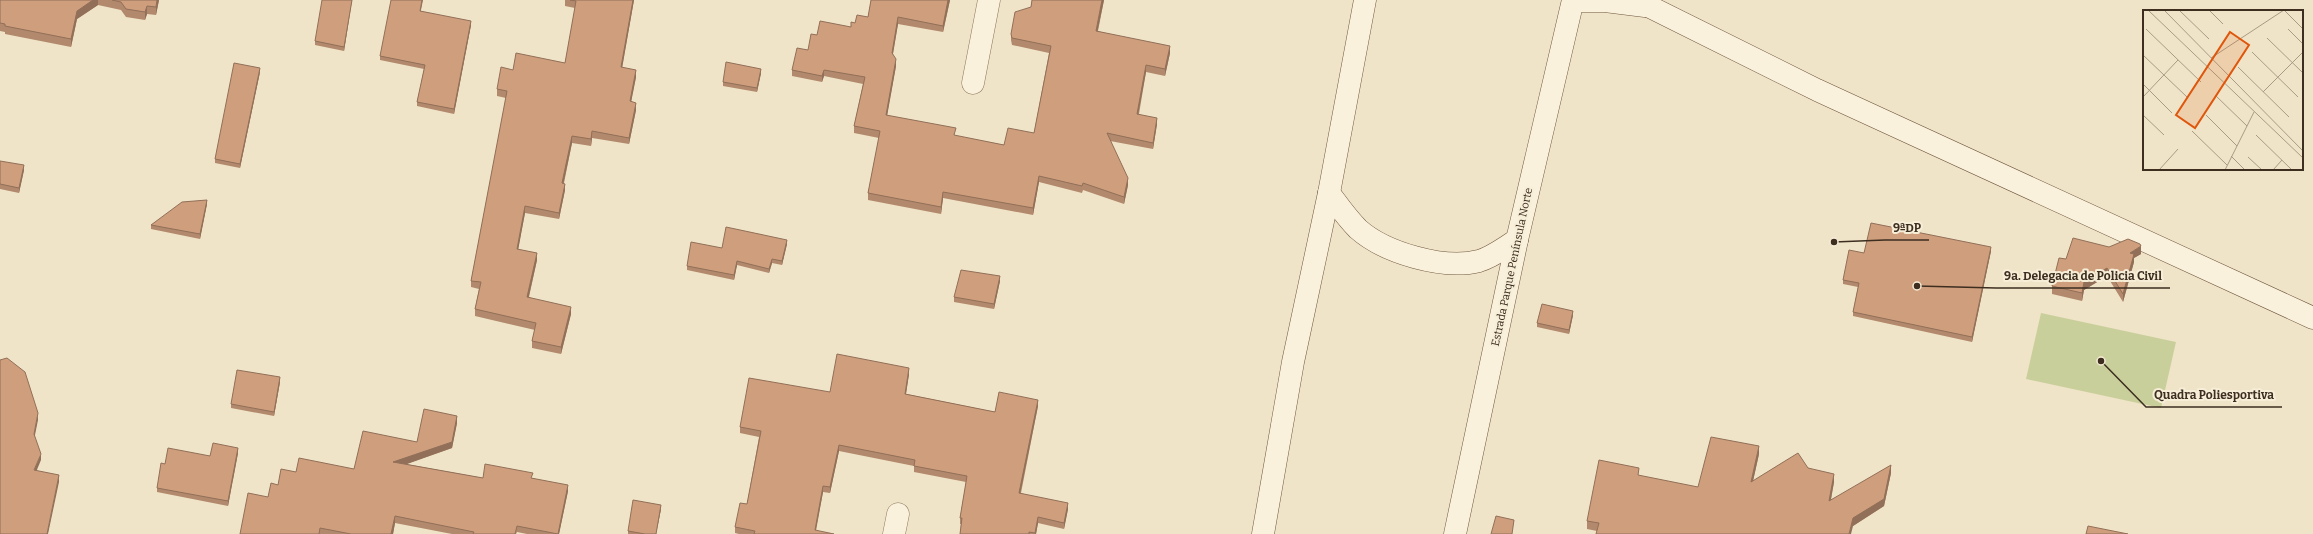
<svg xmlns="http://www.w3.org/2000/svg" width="2313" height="534" font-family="Bitter,serif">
<rect width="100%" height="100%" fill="#f0e4c8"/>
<!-- green -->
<polygon fill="#c9cf9b" points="2041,313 2176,342 2161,408 2026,379"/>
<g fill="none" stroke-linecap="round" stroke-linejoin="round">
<defs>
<g id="street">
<polyline points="973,83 989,0"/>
<polyline points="894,534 898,514"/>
</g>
<g id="secondary">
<polyline points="1636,0 1817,90 2313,318"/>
<polyline points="1573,1 1605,1 1645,6"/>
<path d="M1329,193C1338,205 1347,218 1358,229C1385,253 1444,270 1479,261C1493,257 1505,247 1517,240"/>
<polyline points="1263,534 1293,362 1329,193 1365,0"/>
<polyline points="1455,534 1517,240 1573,0"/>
</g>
</defs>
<!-- street casing -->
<use href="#street" stroke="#8d765c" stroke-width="23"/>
<!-- secondary casing -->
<use href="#secondary" stroke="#6f573f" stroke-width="23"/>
<!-- street -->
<use href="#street" stroke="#faf1dc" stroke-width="22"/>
<!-- secondary -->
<use href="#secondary" stroke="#faf1dc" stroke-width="22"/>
</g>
<!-- wall -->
<g fill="#b2896c">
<polygon points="0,0 159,0 156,15 147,14 145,20 126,17 121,10 98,5 77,19 71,47 5,34 5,32 0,31"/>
<polygon points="352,0 344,51 315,45 315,41"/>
<polygon points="565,0 634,0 622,68 636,77 631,101 636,110 629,144 592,138 591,146 572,143 564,183 565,190 559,219 525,213 518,249 537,260 529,297 571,314 561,354 532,348 532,341 535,330 475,316 475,309 479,289 471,287 471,281 506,98 497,96 497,89 513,70 565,63 575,8 565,6"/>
<polygon points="871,0 950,0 943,32 898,24 893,54 896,66 887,115 955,136 1004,145 1034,133 1049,53 1012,45 1011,40 1011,34 1031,7 1032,0 1104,0 1098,31 1170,53 1165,76 1146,72 1139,114 1157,124 1153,149 1110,141 1128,185 1124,204 1083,190 1082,193 1039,182 1033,215 943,198 941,214 868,200 868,193 879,138 854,133 854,126 863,84 824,76 822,82 792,76 792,70 808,50 817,35 851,27 855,23 868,17"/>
<polygon points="421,11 471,25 454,114 417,106 417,102 424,69 380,60 380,56"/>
<polygon points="260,72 240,168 215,163 215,159"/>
<polygon points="761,73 757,92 723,86 723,82"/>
<polygon points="0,161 24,170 19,193 0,189"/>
<polygon points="207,204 200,239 151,229 151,225"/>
<polygon points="787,244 782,265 772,263 769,273 737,265 734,280 687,270 687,266 722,248"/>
<polygon points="2109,247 2141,254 2134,258 2134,262 2123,302 2107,276 2084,290 2082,301 2052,294 2052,286"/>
<polygon points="1991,251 1972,342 1853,316 1853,312 1858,287 1843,284 1843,280 1864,253"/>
<polygon points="1000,281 994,309 954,302 954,297"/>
<polygon points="1573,315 1569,334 1537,327 1537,323"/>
<polygon points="909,374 906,394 995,412 1038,406 1021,493 1068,509 1064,529 1038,523 1036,534 960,534 961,524 960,524 960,518 966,482 914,472 914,466 839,451 830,493 823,492 816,531 834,534 739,534 735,533 735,527 747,504 759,437 740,433 740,427 830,392"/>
<polygon points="280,382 274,416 231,408 231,404"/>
<polygon points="457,423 452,448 406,464 483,478 533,478 568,491 559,534 527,534 517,532 516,534 452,534 395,523 393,534 240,534 268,497 278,485 296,472 354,469 417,442"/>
<polygon points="238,453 228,506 157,492 157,488 165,464"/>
<polygon points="1759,454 1753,481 1808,468 1834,482 1831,500 1891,473 1884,506 1853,526 1597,531 1587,529 1587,521 1698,487"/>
<polygon points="661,509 656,534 628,534 628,531"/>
</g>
<!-- shaded-wall -->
<g fill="#916f58">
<polygon points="93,0 98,0 98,5 77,19 71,47 71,39 77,11"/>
<polygon points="157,0 159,0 156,15 156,7"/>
<polygon points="352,0 344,51 344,47"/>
<polygon points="422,0 423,0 420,15 420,11"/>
<polygon points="633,0 634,0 621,74 621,67"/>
<polygon points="948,0 950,0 943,32 943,26"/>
<polygon points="1102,0 1104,0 1096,38 1096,31"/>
<polygon points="147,6 147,14 145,20 145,12"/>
<polygon points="898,17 898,24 892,59 892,53"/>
<polygon points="471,21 471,25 454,114 454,109"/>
<polygon points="1170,46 1170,53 1165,76 1165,69"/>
<polygon points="896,59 896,66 886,122 886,115"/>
<polygon points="1146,65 1146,72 1137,120 1137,114"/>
<polygon points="260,68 260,72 240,168 240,164"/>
<polygon points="761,69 761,73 757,92 757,88"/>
<polygon points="636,70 636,77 630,108 630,101"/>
<polygon points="824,70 824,76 822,82 822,76"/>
<polygon points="636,103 636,110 629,144 629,138"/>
<polygon points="1157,118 1157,124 1153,149 1153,143"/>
<polygon points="592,131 592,138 591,146 591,139"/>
<polygon points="572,136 572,143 562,190 562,183"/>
<polygon points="24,165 24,170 19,193 19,188"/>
<polygon points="1039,176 1039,182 1033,215 1033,208"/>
<polygon points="1128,178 1128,185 1124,204 1124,197"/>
<polygon points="565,184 565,190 559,219 559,213"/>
<polygon points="943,192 943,198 941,214 941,207"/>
<polygon points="207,200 207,204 200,239 200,234"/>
<polygon points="525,206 525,213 517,256 517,249"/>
<polygon points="787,240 787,244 782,265 782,261"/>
<polygon points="2141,246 2141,254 2134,258 2134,262 2123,302 2123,294 2130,253"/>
<polygon points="1991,247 1991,251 1972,342 1972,337"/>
<polygon points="537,253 537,260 527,304 527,297"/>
<polygon points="772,259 772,263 769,273 769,269"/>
<polygon points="737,261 737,265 734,280 734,275"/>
<polygon points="2107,268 2107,276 2084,290 2082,301 2082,293 2084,282"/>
<polygon points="1000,276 1000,281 994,309 994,304"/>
<polygon points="571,307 571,314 561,354 561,347"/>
<polygon points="1573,311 1573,315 1569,334 1569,330"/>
<polygon points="909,368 909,374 905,400 905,394"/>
<polygon points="280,377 280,382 274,416 274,412"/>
<polygon points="1038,400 1038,406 1019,499 1019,493"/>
<polygon points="38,413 38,420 34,440 34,434"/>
<polygon points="457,416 457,423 452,448 393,469 393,462"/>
<polygon points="839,445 839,451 830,493 830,487"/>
<polygon points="1759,446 1759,454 1751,490 1751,482"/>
<polygon points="238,448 238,453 228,506 228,501"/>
<polygon points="41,454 41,460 34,477 34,470"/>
<polygon points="1891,465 1891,473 1884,506 1853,526 1851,534 1849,534 1853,518"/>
<polygon points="1834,474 1834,482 1829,509 1829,501"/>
<polygon points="59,475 59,482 48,534 47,534"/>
<polygon points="568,485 568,491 559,534 558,534"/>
<polygon points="823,486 823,492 815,534 815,530"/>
<polygon points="1068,503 1068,509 1064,529 1064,523"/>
<polygon points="661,505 661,509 656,534"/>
<polygon points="395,516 395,523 393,534 391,534"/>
<polygon points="1038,517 1038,523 1036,534 1035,534"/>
</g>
<!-- building -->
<g fill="#cf9f7d" stroke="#916f58">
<polygon points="0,0 93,0 77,11 71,39 5,26 5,24 0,23"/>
<polygon points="112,0 157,0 156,7 147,6 145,12 126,9 121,2"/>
<polygon points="322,0 352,0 344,47 315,41"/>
<polygon points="391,0 422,0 420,11 471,21 454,109 417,102 425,65 380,56"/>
<polygon points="570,0 633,0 621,67 636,70 630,101 636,103 629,138 592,131 591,139 572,136 562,183 565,184 559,213 525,206 517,249 537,253 527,297 571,307 561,347 532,341 536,323 475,309 481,282 471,281 507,91 497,89 501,67 513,70 516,53 565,63 576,1"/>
<polygon points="871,0 948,0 943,26 898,17 892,53 896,59 886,115 956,128 954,135 1004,145 1008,128 1034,133 1051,46 1012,38 1011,34 1015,12 1031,7 1032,0 1102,0 1096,31 1170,46 1165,69 1146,65 1137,114 1157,118 1153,143 1107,133 1128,178 1124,197 1083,183 1082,186 1039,176 1033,208 943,192 941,207 868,193 880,131 854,126 865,77 824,70 822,76 792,70 797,48 808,50 811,34 817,35 820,21 851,27 851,22 855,23 857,15 868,17"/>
<polygon points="726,62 761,69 757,88 723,82"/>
<polygon points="234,63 260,68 240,164 215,159"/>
<polygon points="0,161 24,165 19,188 0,184"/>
<polygon points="207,200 200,234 151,225 182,202"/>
<polygon points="1871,223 1991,247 1972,337 1853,312 1859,283 1843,280 1849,250 1864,253"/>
<polygon points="726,227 787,240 782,261 772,259 769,269 737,261 734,275 687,266 691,242 722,248"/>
<polygon points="2073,238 2109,247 2128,239 2140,244 2141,246 2130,253 2134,254 2123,294 2107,268 2084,282 2082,293 2052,286 2059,258 2066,259"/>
<polygon points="961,270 1000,276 994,304 954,297"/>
<polygon points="1542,304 1573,311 1569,330 1537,323"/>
<polygon points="837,354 909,368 905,394 995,412 999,392 1038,400 1019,493 1068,503 1064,523 1038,517 1035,533 1029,532 1029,534 960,534 962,518 960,518 967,476 914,466 915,460 839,445 830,487 823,486 815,530 834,534 754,534 755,531 735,527 740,503 747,504 761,431 740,427 749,378 830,392"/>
<polygon points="7,358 25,372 38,413 34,434 41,454 34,470 59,475 47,534 0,534 0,360"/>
<polygon points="237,370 280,377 274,412 231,404"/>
<polygon points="424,409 457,416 452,442 393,462 483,478 485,464 533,473 531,478 568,485 558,534 517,526 515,534 473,534 474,532 395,516 391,534 351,534 320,528 319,534 240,534 248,493 268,497 271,483 278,485 281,469 296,472 299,458 354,469 363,431 417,442"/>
<polygon points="1711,437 1759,446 1751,482 1798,453 1808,468 1834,474 1829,501 1891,465 1884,499 1853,518 1849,534 1596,534 1599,523 1587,521 1599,460 1639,468 1638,475 1698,487"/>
<polygon points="213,443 238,448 228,501 157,488 161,463 165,464 168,448 210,456"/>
<polygon points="633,500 661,505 656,534 645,534 628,531"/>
<polygon points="1496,516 1514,520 1512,534 1491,534"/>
<polygon points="2088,526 2128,534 2086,534"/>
</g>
<g text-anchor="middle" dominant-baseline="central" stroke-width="4" stroke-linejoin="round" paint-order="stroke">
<!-- street labels -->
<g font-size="11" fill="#3d2e20" stroke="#f7eed8">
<text transform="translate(1512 267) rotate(-78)">Estrada Parque Península Norte</text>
</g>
</g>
<!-- overview -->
<g transform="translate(2143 10)">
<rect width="160" height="160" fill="#f0e4c8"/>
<path fill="none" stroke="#a89b85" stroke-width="1" d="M5,0L160,148M21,0L160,141M36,0L66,29M66,0L80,14M142,1L160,19M3,19L58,72M145,19L160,34M124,28L160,63M109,42L155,87M0,45L44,87M68,48L141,0M95,57L146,107M0,74L29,103M120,82L160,42M72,85L104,116M0,87L35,50M0,105L21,125M63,105L94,136M49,121L84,155M113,125L149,160M88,146L102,160M105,147L119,160M16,160L35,139M82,160L111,102M130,160L139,150"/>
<path fill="#df570d" fill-opacity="0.15" stroke="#df570d" stroke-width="2" d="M87,22L106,35L52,118L33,105Z"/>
<rect width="160" height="160" fill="none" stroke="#3d2e20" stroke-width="2"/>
</g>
<!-- callouts -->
<path fill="none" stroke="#3d2e20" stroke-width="1.5" d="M1834 242L1885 240H1929M1917 286L1996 288H2170M2101 361L2146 407H2282"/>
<g fill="#3d2e20" stroke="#f7eed8" stroke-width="1.5">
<circle cx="1834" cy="242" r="4"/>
<circle cx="1917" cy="286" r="4"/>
<circle cx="2101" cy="361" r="4"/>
</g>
<g font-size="12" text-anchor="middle" font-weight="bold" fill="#3d2e20" stroke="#f7eed8" stroke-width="4" stroke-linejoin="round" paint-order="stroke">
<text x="1907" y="232">9ªDP</text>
<text x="2083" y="280">9a. Delegacia de Policia Civil</text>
<text x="2214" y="399">Quadra Poliesportiva</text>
</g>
</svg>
